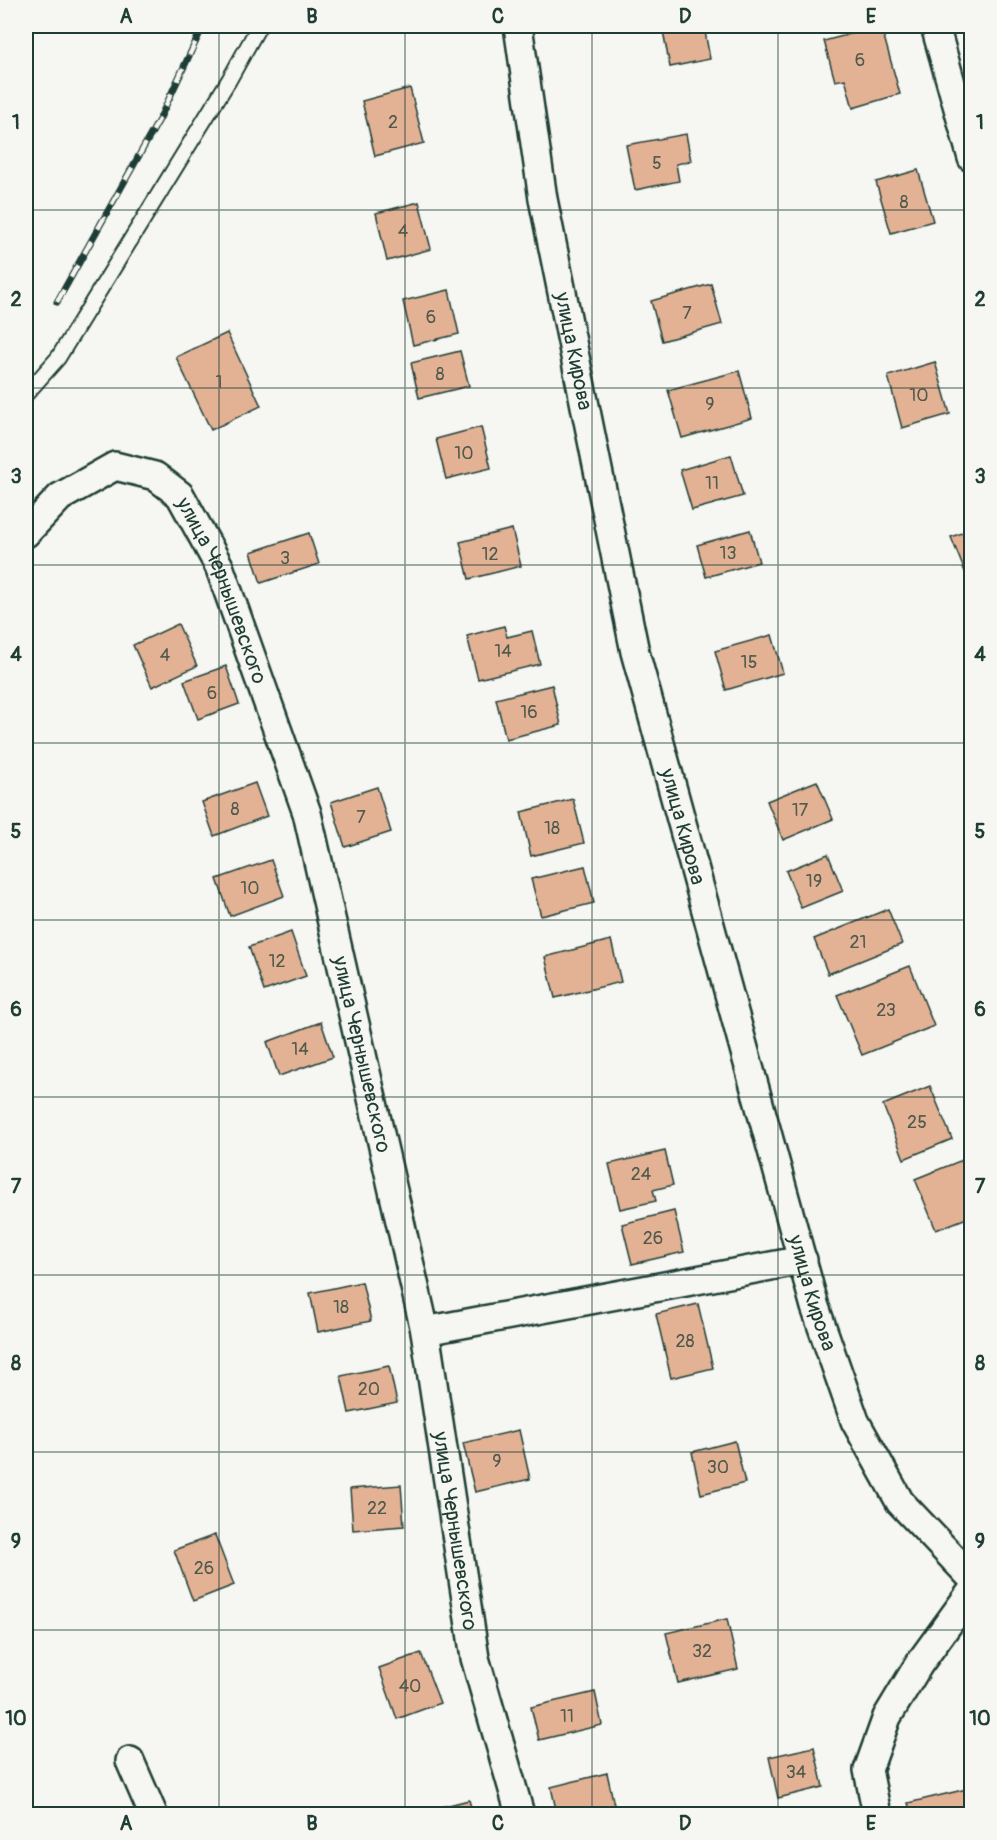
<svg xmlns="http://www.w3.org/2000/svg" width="997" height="1840" font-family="Pangolin,sans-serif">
<rect width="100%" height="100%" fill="#f6f6f2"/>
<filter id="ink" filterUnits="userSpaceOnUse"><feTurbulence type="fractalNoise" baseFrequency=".0167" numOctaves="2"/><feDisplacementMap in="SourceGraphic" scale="12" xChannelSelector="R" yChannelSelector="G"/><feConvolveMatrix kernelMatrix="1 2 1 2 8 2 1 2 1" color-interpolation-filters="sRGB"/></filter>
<g filter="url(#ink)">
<!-- building -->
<g fill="#e3b295" stroke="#1f3d34" stroke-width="1.5">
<polygon points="662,26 704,26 710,59 670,67"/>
<polygon points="881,26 900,94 853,108 845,79 835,81 824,41"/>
<polygon points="410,88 424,143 375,156 362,101"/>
<polygon points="686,134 691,161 676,164 679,181 635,190 626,145"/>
<polygon points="918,170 933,221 891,233 876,182"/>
<polygon points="419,202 431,249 387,261 376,213"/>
<polygon points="711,284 722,324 662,341 651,301"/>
<polygon points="449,290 459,334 413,345 403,301"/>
<polygon points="227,333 261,406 211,430 176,357"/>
<polygon points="460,351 469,386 419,398 411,363"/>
<polygon points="935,362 950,414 902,428 888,376"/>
<polygon points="739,371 752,418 682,438 668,390"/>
<polygon points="481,427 491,468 446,479 436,439"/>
<polygon points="731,455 743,496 692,510 680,470"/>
<polygon points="512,529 521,566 469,579 460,542"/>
<polygon points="972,529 972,586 971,587 951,537"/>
<polygon points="750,530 759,562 706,577 697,545"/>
<polygon points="309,533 319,564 261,583 251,552"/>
<polygon points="178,624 197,666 152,687 133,645"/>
<polygon points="504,626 507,637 532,631 540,664 478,679 467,636"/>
<polygon points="772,635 783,673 726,690 715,651"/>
<polygon points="226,666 239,704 198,719 184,681"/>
<polygon points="552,685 561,725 506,739 496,699"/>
<polygon points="817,781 833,819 783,840 767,801"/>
<polygon points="255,783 267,816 214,836 202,802"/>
<polygon points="377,787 391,832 345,847 331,802"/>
<polygon points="573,799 584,843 531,856 521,812"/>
<polygon points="828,854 843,891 801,908 786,871"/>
<polygon points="271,860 284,896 230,916 217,879"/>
<polygon points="585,866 594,903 541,916 531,879"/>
<polygon points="888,909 902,944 828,974 814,939"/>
<polygon points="291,932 306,976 264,991 249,947"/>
<polygon points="611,940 621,982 555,998 545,957"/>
<polygon points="910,966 934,1026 862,1055 837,995"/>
<polygon points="321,1022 333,1057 279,1076 267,1042"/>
<polygon points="930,1086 952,1139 904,1159 883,1105"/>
<polygon points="665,1151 673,1185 653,1190 656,1201 620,1209 609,1164"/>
<polygon points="972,1156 972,1216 936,1230 915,1179"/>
<polygon points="674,1211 684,1252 632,1264 622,1224"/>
<polygon points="362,1282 371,1321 318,1332 310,1293"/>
<polygon points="698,1304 713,1368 671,1378 656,1314"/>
<polygon points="389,1366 397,1403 349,1413 341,1376"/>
<polygon points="519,1430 530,1479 475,1492 463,1443"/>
<polygon points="735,1441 745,1483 701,1494 692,1452"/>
<polygon points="401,1485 404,1526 353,1530 350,1489"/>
<polygon points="215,1535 234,1585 193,1601 174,1550"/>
<polygon points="727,1619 738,1669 678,1683 666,1633"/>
<polygon points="421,1653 440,1703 397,1719 379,1668"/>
<polygon points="595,1692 602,1725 539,1740 531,1707"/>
<polygon points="814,1747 823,1787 778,1798 769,1757"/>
<polygon points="607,1773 616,1814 557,1814 551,1787"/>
<polygon points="967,1789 972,1814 911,1814 908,1803"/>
<polygon points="469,1800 473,1814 413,1814"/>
</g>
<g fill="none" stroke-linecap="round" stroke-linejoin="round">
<defs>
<polyline id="lane" points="26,394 58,358 229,80 259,26"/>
<g id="street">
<path id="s1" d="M518,26L543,199L635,652L815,1307L855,1421L900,1502L972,1578"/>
<polyline points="935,26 972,158"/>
<path id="s2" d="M26,533L60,497L115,466L155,476L180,495L219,566L307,813L425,1331L475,1658L520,1814"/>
<polyline points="425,1331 803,1260"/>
<polyline points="130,1761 153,1814"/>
<polyline points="877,1814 868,1770 887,1717 919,1664 972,1591"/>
</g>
</defs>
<!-- lane casing -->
<use href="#lane" stroke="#1f3d34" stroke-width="18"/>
<!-- street casing -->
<use href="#street" stroke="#1f3d34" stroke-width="32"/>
<!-- lane -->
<use href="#lane" stroke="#f6f6f2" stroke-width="14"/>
<!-- street -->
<use href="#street" stroke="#f6f6f2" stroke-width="27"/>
<defs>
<polyline id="rail" points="57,302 160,118 203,26"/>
</defs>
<!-- rail casing -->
<use href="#rail" stroke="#1f3d34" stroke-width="7"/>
<!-- rail -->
<use href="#rail" stroke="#f6f6f2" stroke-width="4.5" stroke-dasharray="14" stroke-linecap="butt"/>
</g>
</g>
<!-- grid -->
<path fill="none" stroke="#1f3d34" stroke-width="1.5" stroke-opacity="0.55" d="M219,26V1814M405,26V1814M592,26V1814M778,26V1814M26,210H972M26,388H972M26,565H972M26,743H972M26,920H972M26,1097H972M26,1275H972M26,1452H972M26,1630H972"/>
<g text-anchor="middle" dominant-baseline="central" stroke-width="4.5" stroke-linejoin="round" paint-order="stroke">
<!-- number labels -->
<g font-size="18" fill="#505a4c">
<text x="860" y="60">6</text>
<text x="393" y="122">2</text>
<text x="657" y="163">5</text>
<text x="904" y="202">8</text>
<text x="403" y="231">4</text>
<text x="687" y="313">7</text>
<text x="431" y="317">6</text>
<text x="440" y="374">8</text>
<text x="219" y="382">1</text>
<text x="919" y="395">10</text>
<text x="710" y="404">9</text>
<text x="464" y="453">10</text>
<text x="712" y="483">11</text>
<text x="728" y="553">13</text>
<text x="490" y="554">12</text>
<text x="285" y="558">3</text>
<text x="503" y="651">14</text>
<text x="165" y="655">4</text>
<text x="749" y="662">15</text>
<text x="212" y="693">6</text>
<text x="529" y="712">16</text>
<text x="235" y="809">8</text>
<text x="800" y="810">17</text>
<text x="361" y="817">7</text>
<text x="552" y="828">18</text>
<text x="814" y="881">19</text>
<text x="250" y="888">10</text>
<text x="858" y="942">21</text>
<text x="277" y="961">12</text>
<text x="886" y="1010">23</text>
<text x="300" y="1049">14</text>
<text x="917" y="1122">25</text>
<text x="641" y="1174">24</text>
<text x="653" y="1238">26</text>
<text x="341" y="1307">18</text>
<text x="685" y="1341">28</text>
<text x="369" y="1389">20</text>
<text x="497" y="1461">9</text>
<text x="718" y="1467">30</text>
<text x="377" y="1508">22</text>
<text x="204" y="1568">26</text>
<text x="702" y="1651">32</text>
<text x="410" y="1686">40</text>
<text x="567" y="1716">11</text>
<text x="796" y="1772">34</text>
</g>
<!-- street labels -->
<g font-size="21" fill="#1f3d34" stroke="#f6f6f2">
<text stroke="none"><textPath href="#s1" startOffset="330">улица Кирова</textPath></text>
<text stroke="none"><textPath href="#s2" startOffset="290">улица Чернышевского</textPath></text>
<text stroke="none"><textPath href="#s1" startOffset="818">улица Кирова</textPath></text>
<text stroke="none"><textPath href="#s2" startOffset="776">улица Чернышевского</textPath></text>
<text stroke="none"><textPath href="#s1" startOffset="1302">улица Кирова</textPath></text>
<text stroke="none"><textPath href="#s2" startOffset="1262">улица Чернышевского</textPath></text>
</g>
</g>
<!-- margin -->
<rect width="997" height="1840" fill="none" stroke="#f6f6f2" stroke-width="66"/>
<rect x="33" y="33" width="931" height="1774" fill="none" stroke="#1f3d34" stroke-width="2"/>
<g font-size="20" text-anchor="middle" font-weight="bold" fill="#1f3d34">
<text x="126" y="23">A</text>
<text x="312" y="23">B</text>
<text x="498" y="23">C</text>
<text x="685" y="23">D</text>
<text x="871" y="23">E</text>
<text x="16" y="129">1</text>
<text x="980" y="129">1</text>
<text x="16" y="306">2</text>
<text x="980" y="306">2</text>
<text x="16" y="483">3</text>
<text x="980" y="483">3</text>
<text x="16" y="661">4</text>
<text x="980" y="661">4</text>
<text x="16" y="838">5</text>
<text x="980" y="838">5</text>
<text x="16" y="1016">6</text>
<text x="980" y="1016">6</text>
<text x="16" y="1193">7</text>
<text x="980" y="1193">7</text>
<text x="16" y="1370">8</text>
<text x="980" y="1370">8</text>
<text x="16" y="1548">9</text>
<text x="980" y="1548">9</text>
<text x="16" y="1725">10</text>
<text x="980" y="1725">10</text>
<text x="126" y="1830">A</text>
<text x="312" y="1830">B</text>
<text x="498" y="1830">C</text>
<text x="685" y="1830">D</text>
<text x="871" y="1830">E</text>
</g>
</svg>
